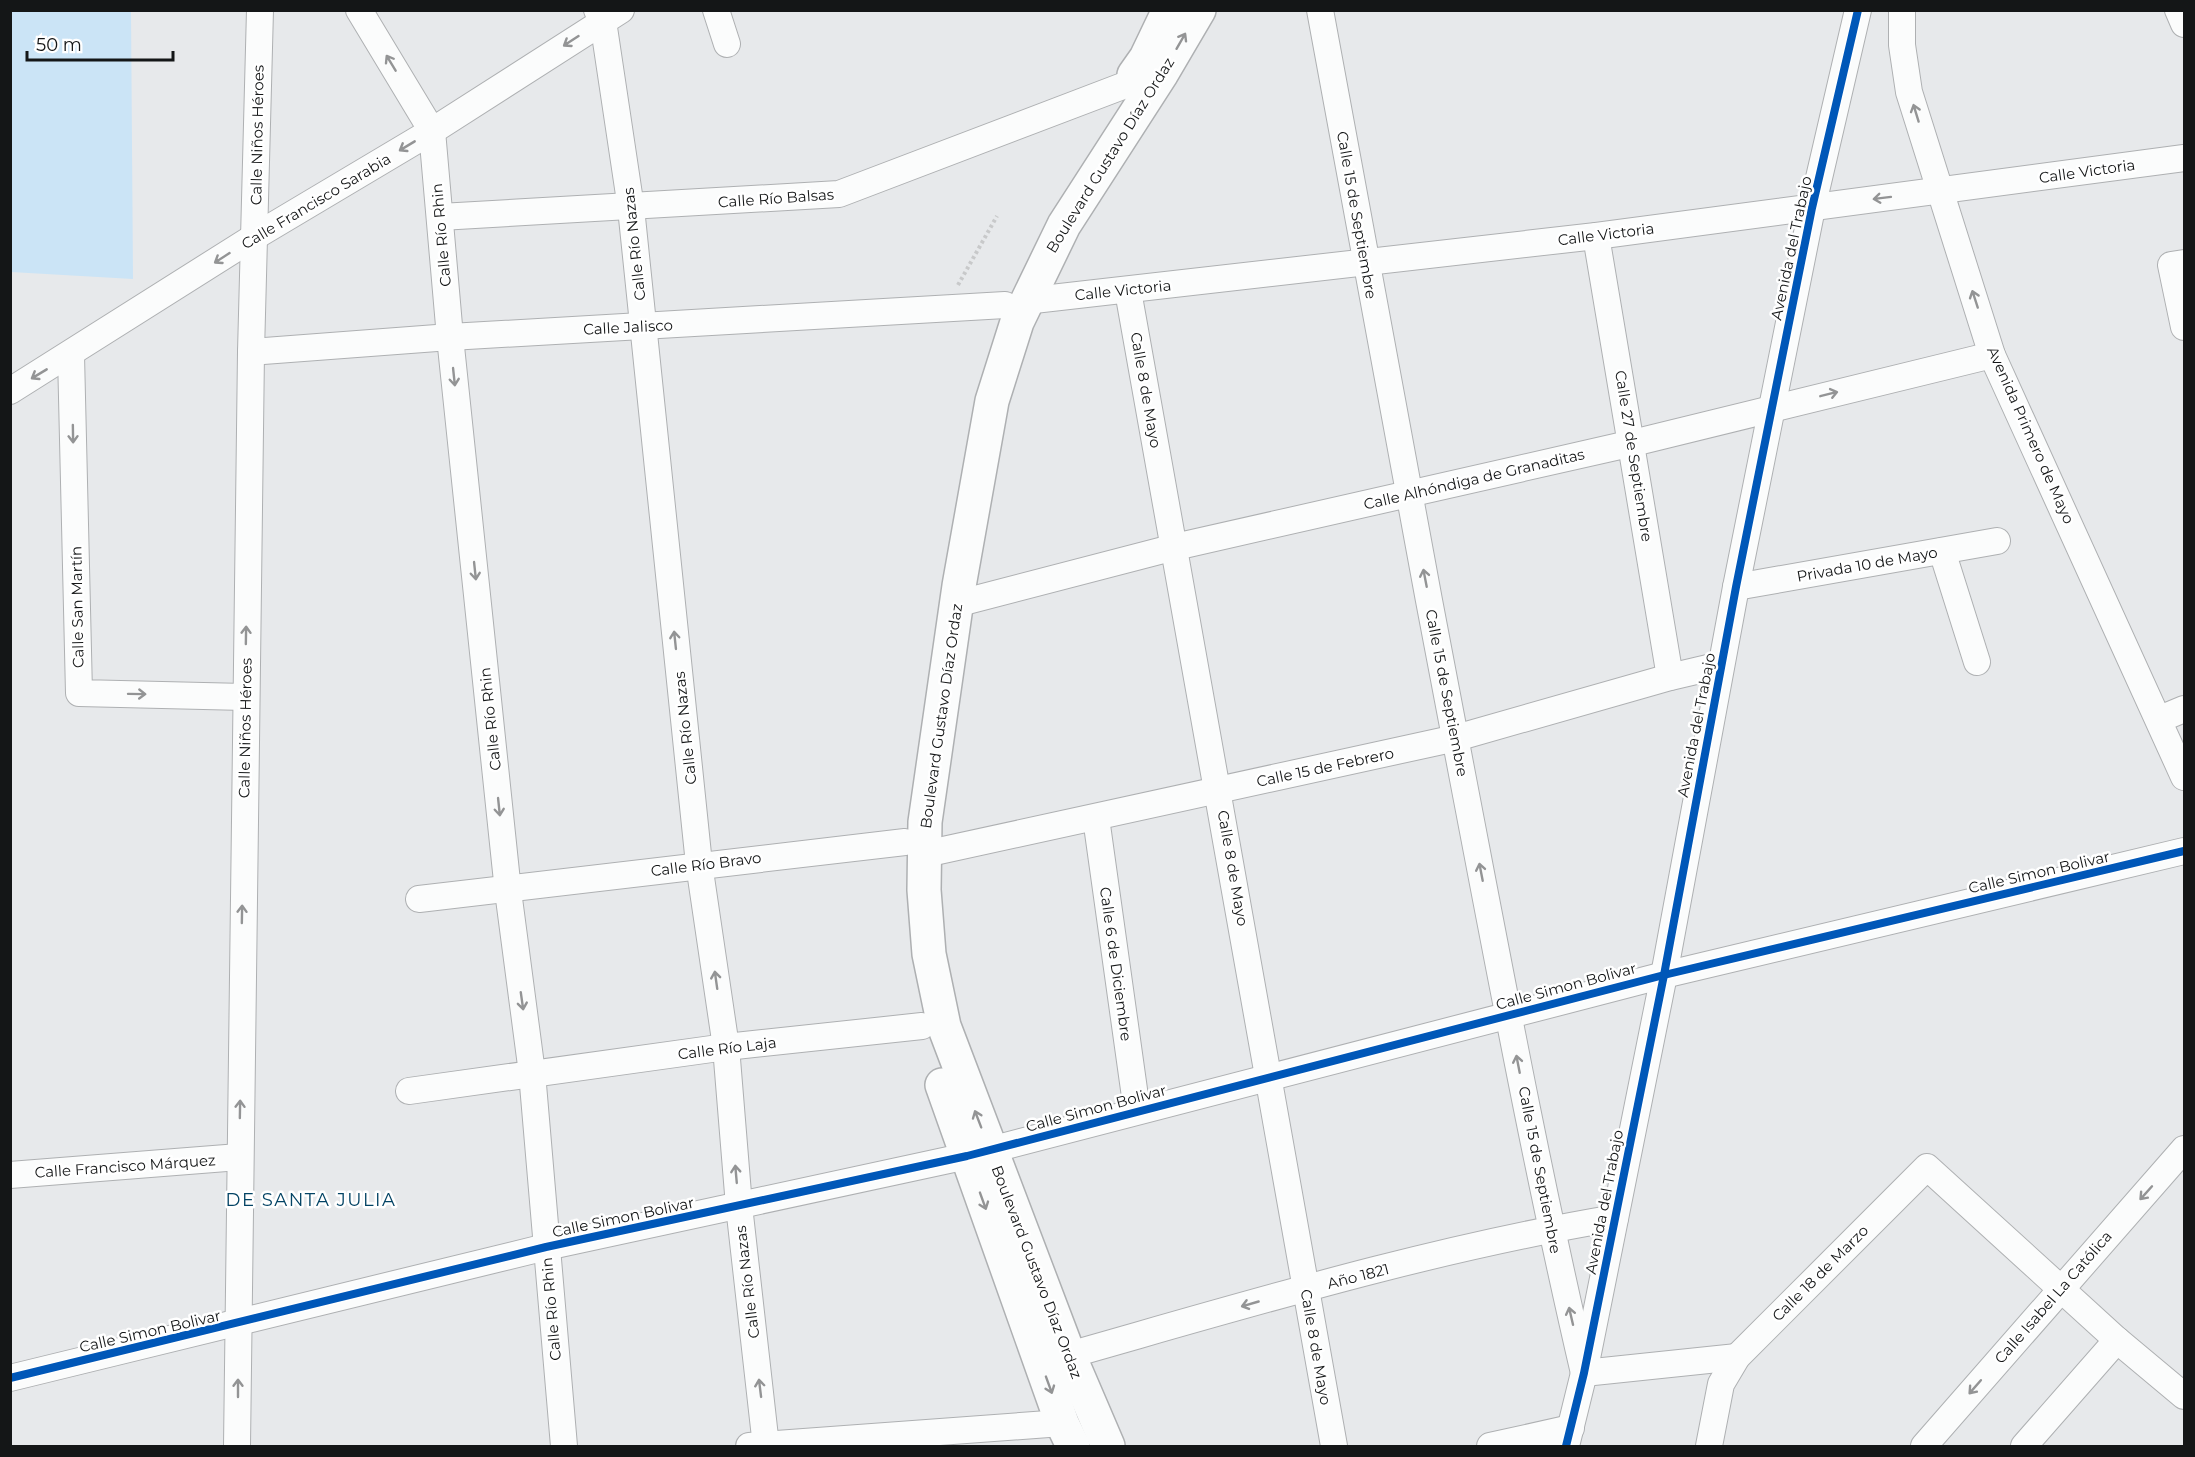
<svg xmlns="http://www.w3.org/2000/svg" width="2195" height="1457" font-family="Montserrat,sans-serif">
<rect width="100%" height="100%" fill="#e7e9eb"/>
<!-- green -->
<polygon fill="#cbe4f6" points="10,11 131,11 133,279 11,272"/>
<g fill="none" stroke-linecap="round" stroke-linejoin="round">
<defs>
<g id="minor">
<polyline points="359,10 432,131 450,337 508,891 532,1073 564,1446"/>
<polyline points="597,10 603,21 631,208 699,864 726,1047 739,1206 766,1446"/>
<polyline points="716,10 727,44"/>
<path d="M1320,10C1366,267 1414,523 1463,779C1501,977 1538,1176 1584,1373L1737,1357"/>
<polyline points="1902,10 1902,45 1909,92 1992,355 2184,777"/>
<polyline points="2178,10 2184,24"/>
<polyline points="440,217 839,194 1128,84"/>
<polyline points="1596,236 1670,677"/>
<polyline points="2184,263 2171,265 2184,327"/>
<polyline points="1128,291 1334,1446"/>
<polyline points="1025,301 1596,236 2184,158"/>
<polyline points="251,352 450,337 1005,305"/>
<polyline points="71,355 79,693 245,697"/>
<polyline points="10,391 254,237 432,131 621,10"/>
<polyline points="1942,551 1977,662"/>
<polyline points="1736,587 1997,541"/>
<polyline points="956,604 1175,547 1633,443 1992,355"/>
<polyline points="2160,719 2184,709"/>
<polyline points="1096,818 1137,1111"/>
<polyline points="925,854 1456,738 1670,677 1721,665"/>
<polyline points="419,899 905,842"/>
<polyline points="409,1091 726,1047 922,1026"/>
<polyline points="10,1175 239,1157"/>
<path d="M1069,1355C1249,1304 1430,1249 1615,1218"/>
<polyline points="10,1378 546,1247 967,1156 1664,975 2184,851"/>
<polyline points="237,1446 251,352 260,10"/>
<polyline points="749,1446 1062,1423"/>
<polyline points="1490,1446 1571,1428"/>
<polyline points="1566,1446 1584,1373 1664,975 1736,587 1812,208 1858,10"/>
<polyline points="1709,1446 1721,1384 1737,1357 1927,1167 2117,1340 2184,1396"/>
<polyline points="1924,1446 2184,1149"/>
<polyline points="2024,1446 2117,1340"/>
</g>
<g id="major">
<polyline points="1134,75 1146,58 1169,10"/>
<polyline points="942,1085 1062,1423 1073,1446"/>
<polyline points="1108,1446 1069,1355 944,1026 929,954 924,890 925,822 959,586 992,401 1017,322 1064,225 1162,73 1199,10"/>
</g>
</defs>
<!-- minor casing -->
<use href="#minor" stroke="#aeb0b2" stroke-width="28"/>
<!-- major casing -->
<use href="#major" stroke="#aeb0b2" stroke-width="36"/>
<!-- path -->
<polyline stroke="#c8c9ca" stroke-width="4" stroke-dasharray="3 3" stroke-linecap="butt" points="958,285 997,216"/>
<!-- minor -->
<use href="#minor" stroke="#fbfcfc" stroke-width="26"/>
<!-- major -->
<use href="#major" stroke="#fbfcfc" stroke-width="33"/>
<defs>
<g id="cycleway">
<polyline points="10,1378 546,1247 967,1156 1664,975 2184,851"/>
<polyline points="1566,1446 1584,1373 1664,975 1736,587 1812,208 1858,10"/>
</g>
</defs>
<!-- cycleway casing -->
<use href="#cycleway" stroke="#fff" stroke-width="11"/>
<!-- cycleway -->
<use href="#cycleway" stroke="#0057b8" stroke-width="8"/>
</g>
<!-- one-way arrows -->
<defs><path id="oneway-shaft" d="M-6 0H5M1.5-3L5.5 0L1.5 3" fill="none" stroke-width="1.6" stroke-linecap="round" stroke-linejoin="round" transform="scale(1.5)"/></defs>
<g stroke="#939495">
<use href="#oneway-shaft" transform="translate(571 41) rotate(147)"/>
<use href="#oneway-shaft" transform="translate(1181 41) rotate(-60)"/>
<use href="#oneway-shaft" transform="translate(391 63) rotate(-121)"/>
<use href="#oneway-shaft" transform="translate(1916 113) rotate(-107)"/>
<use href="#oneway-shaft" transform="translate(407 146) rotate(149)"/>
<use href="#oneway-shaft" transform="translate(1882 198) rotate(173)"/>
<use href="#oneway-shaft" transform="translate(222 258) rotate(147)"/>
<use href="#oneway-shaft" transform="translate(1975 299) rotate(-108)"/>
<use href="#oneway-shaft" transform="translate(39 374) rotate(149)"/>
<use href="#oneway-shaft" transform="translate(454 377) rotate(84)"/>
<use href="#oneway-shaft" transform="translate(1829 394) rotate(-14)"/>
<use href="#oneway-shaft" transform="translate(73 434) rotate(89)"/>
<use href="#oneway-shaft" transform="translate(475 571) rotate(84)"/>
<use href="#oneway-shaft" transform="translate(1425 578) rotate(-101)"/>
<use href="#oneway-shaft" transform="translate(246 635) rotate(-89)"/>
<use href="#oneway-shaft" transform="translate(675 640) rotate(-96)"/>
<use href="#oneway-shaft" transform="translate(137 694) rotate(1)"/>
<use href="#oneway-shaft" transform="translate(499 807) rotate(84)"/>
<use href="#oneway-shaft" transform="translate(1481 872) rotate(-101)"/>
<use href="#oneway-shaft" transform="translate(242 914) rotate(-89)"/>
<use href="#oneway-shaft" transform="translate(716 980) rotate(-98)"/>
<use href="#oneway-shaft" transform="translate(522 1001) rotate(82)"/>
<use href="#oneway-shaft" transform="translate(1518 1064) rotate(-101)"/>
<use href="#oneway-shaft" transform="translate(240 1109) rotate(-89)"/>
<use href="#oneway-shaft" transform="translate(978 1119) rotate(-111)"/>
<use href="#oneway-shaft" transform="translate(736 1174) rotate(-95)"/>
<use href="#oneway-shaft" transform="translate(2146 1193) rotate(132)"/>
<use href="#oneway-shaft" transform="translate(983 1201) rotate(70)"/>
<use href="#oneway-shaft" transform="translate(1250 1304) rotate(164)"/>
<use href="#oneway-shaft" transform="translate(1571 1316) rotate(-103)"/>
<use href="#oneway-shaft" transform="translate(1049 1385) rotate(70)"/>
<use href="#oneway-shaft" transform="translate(1975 1387) rotate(131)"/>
<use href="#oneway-shaft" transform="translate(238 1388) rotate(-90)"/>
<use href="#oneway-shaft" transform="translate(760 1388) rotate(-97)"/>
</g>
<g text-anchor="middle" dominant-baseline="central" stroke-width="5" stroke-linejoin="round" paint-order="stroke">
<!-- street labels -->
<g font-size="15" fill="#141617" stroke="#fff">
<text transform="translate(257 135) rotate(-89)">Calle Niños Héroes</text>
<text transform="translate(1110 155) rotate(-58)">Boulevard Gustavo Díaz Ordaz</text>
<text transform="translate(2087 171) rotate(-8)">Calle Victoria</text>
<text transform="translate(776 198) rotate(-4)">Calle Río Balsas</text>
<text transform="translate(316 201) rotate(-31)">Calle Francisco Sarabia</text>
<text transform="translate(1357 215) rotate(80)">Calle 15 de Septiembre</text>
<text transform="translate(1606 234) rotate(-7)">Calle Victoria</text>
<text transform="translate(441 235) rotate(-95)">Calle Río Rhin</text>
<text transform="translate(634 244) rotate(-96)">Calle Río Nazas</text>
<text transform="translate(1791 248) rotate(-78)">Avenida del Trabajo</text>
<text transform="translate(1123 290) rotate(-6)">Calle Victoria</text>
<text transform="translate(628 327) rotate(-3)">Calle Jalisco</text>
<text transform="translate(1146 390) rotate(80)">Calle 8 de Mayo</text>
<text transform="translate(2031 435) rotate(66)">Avenida Primero de Mayo</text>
<text transform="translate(1634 456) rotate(81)">Calle 27 de Septiembre</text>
<text transform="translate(1474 479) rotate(-13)">Calle Alhóndiga de Granaditas</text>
<text transform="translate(1867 564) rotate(-10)">Privada 10 de Mayo</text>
<text transform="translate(77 607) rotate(-91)">Calle San Martín</text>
<text transform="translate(1447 693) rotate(79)">Calle 15 de Septiembre</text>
<text transform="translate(941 716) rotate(-82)">Boulevard Gustavo Díaz Ordaz</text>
<text transform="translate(490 719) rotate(-96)">Calle Río Rhin</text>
<text transform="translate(1696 725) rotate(-79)">Avenida del Trabajo</text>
<text transform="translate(245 728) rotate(-89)">Calle Niños Héroes</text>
<text transform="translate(685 728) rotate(-96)">Calle Río Nazas</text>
<text transform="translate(1325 767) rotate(-12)">Calle 15 de Febrero</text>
<text transform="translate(706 864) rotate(-7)">Calle Río Bravo</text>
<text transform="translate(1233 868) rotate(80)">Calle 8 de Mayo</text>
<text transform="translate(2039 872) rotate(-13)">Calle Simon Bolivar</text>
<text transform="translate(1116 964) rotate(82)">Calle 6 de Diciembre</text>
<text transform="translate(1566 986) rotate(-15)">Calle Simon Bolivar</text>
<text transform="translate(727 1048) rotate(-7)">Calle Río Laja</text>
<text transform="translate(1096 1108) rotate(-15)">Calle Simon Bolivar</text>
<text transform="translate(125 1166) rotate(-4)">Calle Francisco Márquez</text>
<text transform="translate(1540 1170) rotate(79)">Calle 15 de Septiembre</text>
<text transform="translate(1604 1202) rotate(-79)">Avenida del Trabajo</text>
<text transform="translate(623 1217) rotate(-12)">Calle Simon Bolivar</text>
<text transform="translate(1037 1272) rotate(69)">Boulevard Gustavo Díaz Ordaz</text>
<text transform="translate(1820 1273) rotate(-45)">Calle 18 de Marzo</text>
<text transform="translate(1358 1276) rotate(-14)">Año 1821</text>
<text transform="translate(747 1282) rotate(-97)">Calle Río Nazas</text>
<text transform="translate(2053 1297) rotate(-49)">Calle Isabel La Católica</text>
<text transform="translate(551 1309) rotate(-95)">Calle Río Rhin</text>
<text transform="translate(150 1331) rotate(-13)">Calle Simon Bolivar</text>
<text transform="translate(1316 1347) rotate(80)">Calle 8 de Mayo</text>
</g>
<!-- quarter labels -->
<g font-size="18" letter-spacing="1.5" fill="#034364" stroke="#fff">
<text x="311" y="1200">DE SANTA JULIA</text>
</g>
</g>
<!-- border -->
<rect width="2195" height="1457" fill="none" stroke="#141617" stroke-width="24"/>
<!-- scale -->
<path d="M27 51v9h146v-9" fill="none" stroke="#141617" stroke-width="3"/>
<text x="36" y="51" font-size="18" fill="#141617" stroke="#ffffff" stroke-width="4.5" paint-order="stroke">50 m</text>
</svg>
